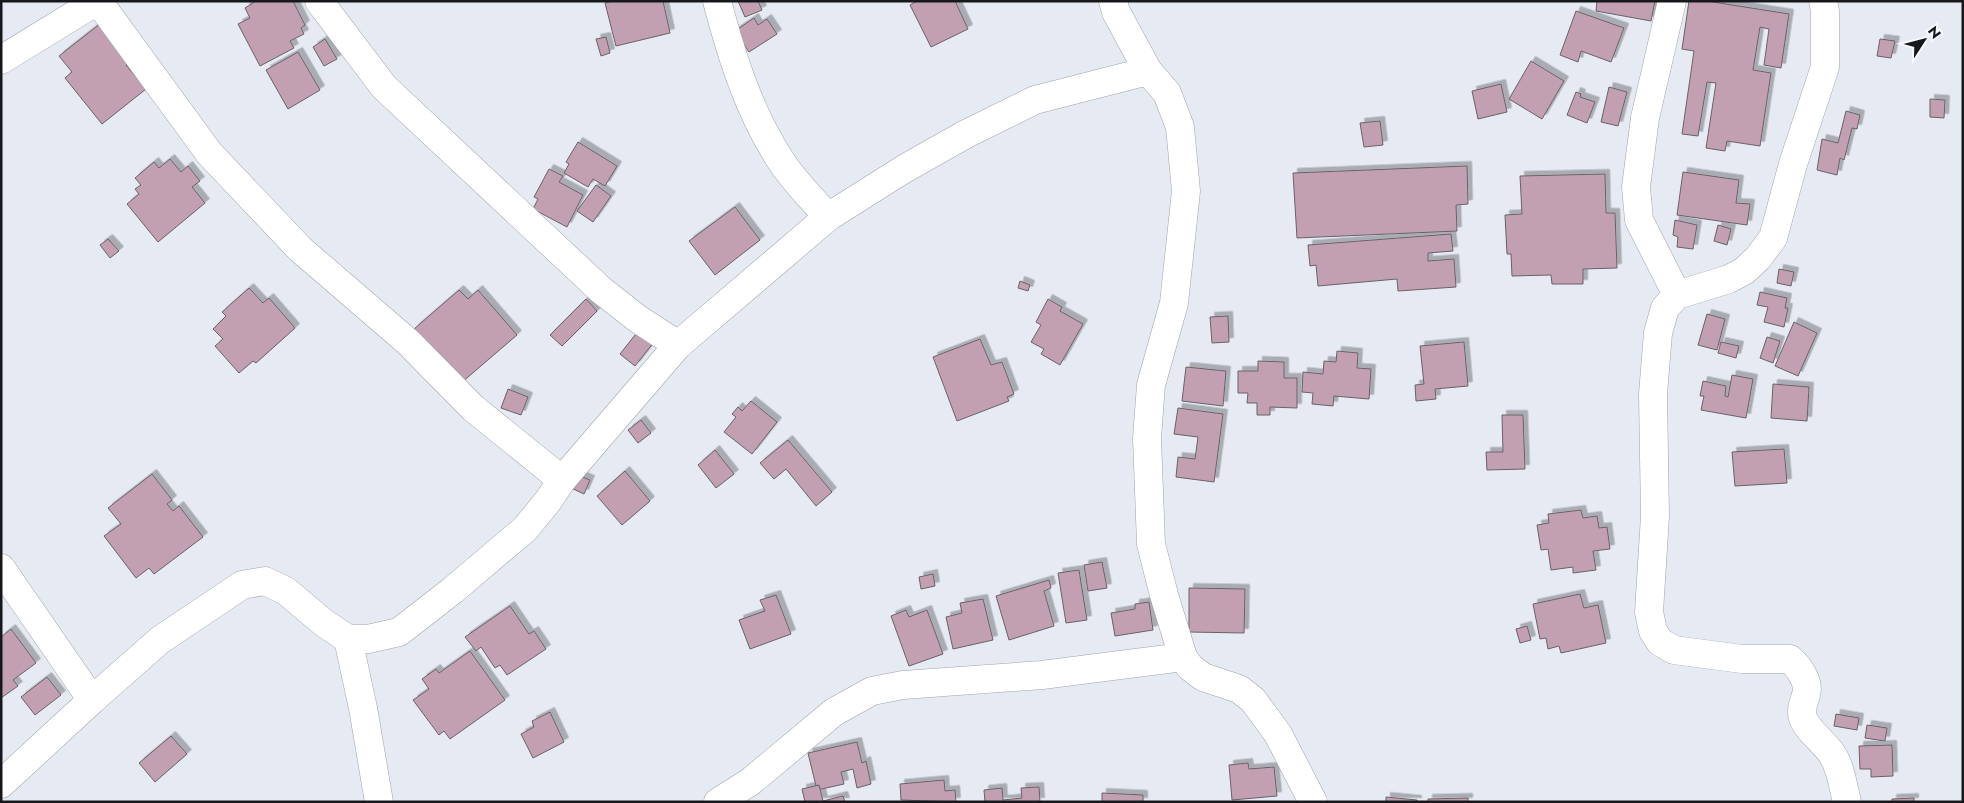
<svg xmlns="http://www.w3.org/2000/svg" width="1964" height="803" font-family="Jost,sans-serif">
<defs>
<filter id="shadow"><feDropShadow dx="4.5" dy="-4.5" stdDeviation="0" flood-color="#0004"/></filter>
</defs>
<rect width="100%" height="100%" fill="#e6eaf3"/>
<!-- building -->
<g fill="#c2a0b2" stroke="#6a6165" filter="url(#shadow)">
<polygon points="256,1 293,1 305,25 301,28 304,34 290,41 294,48 260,66 238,24 250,18 245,8"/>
<polygon points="612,1 663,1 670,33 616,46 605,3"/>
<polygon points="738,1 758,1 762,10 745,17"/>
<polygon points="917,1 955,1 968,29 931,47 910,5"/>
<polygon points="1597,1 1655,1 1651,21 1596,11"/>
<polygon points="1689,1 1707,1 1789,14 1781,68 1764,65 1769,29 1760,27 1753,70 1771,73 1760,146 1727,141 1725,151 1706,148 1716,83 1707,82 1698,136 1682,134 1694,51 1682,49"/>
<polygon points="1576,11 1624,28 1611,62 1581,51 1578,62 1560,55"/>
<polygon points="754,18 758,25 767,19 777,34 749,52 735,31"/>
<polygon points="101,23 131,61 126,65 146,89 102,124 65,78 72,72 59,56"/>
<polygon points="606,37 610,53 601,56 596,39"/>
<polygon points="325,39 337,59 324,66 313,47"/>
<polygon points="1880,39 1895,41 1891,58 1877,56"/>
<polygon points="298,52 320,90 288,109 266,70"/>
<polygon points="1531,61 1564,81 1542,119 1509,99"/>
<polygon points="1501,84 1507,112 1478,119 1472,91"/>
<polygon points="1609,87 1627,92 1618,126 1601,122"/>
<polygon points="1576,92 1581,94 1580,97 1595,102 1587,123 1567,115"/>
<polygon points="1930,99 1945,100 1944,118 1930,117"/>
<polygon points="1846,111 1860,115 1857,129 1852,128 1844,160 1840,158 1837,175 1817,170 1822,139 1838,143"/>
<polygon points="1380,121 1383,145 1364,147 1360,123"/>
<polygon points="578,142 617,166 605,186 593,179 588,187 564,173 569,164 566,162"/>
<polygon points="170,159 181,172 188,166 200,181 192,187 205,203 158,242 127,204 139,194 135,189 141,185 135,178 154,162 159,168"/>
<polygon points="1467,166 1468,204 1456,205 1457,231 1297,238 1293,173"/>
<polygon points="549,169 563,176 559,182 583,195 567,227 533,209 538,199 534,197"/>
<polygon points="1683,172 1739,180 1736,203 1750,204 1747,225 1677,215"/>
<polygon points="1605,174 1606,213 1615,213 1617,268 1583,269 1583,284 1552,284 1551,275 1512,276 1511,254 1507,254 1505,215 1522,214 1520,176"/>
<polygon points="596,185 611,196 593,222 577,211"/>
<polygon points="735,207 760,240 715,275 689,241"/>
<polygon points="1675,220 1697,225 1693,249 1677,247 1678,237 1673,235"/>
<polygon points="1718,225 1731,229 1727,245 1714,241"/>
<polygon points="1451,234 1453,251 1428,253 1428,261 1454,259 1456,287 1398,291 1397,279 1318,286 1316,265 1310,266 1308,245"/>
<polygon points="108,239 119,251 110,258 100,245"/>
<polygon points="1779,269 1794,272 1791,286 1777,283"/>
<polygon points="1020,281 1030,285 1028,291 1018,288"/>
<polygon points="249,288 263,303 269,298 295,328 256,363 253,361 239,373 215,346 223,339 213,329 226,316 222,312"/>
<polygon points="459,290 468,299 478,290 517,335 461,383 414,329"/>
<polygon points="1760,292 1787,298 1785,308 1788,308 1784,327 1764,322 1768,307 1757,305"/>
<polygon points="586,299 597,311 562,346 550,335"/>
<polygon points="1048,299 1062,307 1060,311 1083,324 1060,365 1041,354 1044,349 1031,342 1041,325 1036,322"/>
<polygon points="1707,314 1725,319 1717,350 1698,345"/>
<polygon points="1228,316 1229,342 1212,343 1210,317"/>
<polygon points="1794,322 1817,333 1798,376 1775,366"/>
<polygon points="639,330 654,342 635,366 620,354"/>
<polygon points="1767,337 1780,341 1773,363 1760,358"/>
<polygon points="980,339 991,365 1002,362 1014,394 1007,397 1009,401 957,421 933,357"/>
<polygon points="1464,342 1468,386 1435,389 1436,399 1416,401 1415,385 1424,384 1420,346"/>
<polygon points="1721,342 1739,346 1736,358 1718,353"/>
<polygon points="1337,351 1358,353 1357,368 1371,369 1369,399 1334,396 1333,406 1312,404 1313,393 1302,392 1303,372 1323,374 1324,361 1336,362"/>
<polygon points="1258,361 1284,362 1284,378 1297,378 1297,408 1270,407 1270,415 1257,415 1257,403 1247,403 1248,393 1238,393 1238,371 1258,371"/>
<polygon points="1186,367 1226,371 1223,406 1182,401"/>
<polygon points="1732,375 1753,379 1746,418 1701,410 1704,396 1700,396 1703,381 1726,386 1725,396 1728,397"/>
<polygon points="1773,384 1809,387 1807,421 1771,418"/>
<polygon points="508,389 528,397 521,415 501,408"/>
<polygon points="751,401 777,422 752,454 724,432 736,417 732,414 738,407 742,411"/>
<polygon points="1178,408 1223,414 1214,482 1176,477 1178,457 1195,459 1198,437 1174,434"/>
<polygon points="1502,415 1523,415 1525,469 1487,470 1486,452 1503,452"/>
<polygon points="641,420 651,433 638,443 628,430"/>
<polygon points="788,440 832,492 816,506 786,469 774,479 760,463"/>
<polygon points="1784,449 1787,483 1735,486 1732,452"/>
<polygon points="715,450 734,474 716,488 698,465"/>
<polygon points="625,471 650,501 622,525 597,496"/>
<polygon points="152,474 172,500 167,504 173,511 179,506 203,537 154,574 149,568 136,578 104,536 121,524 108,508"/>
<polygon points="575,474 590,480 584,494 569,487"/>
<polygon points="1581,510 1583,518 1597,516 1599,528 1607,527 1610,549 1593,551 1596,570 1573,573 1573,567 1551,570 1548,549 1541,550 1537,525 1549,523 1548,514"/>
<polygon points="1102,562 1107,588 1088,591 1084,565"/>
<polygon points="1079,570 1087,620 1066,623 1058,573"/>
<polygon points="933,574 935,586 921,589 919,577"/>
<polygon points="1049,580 1051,588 1044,591 1054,626 1009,640 996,596"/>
<polygon points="1189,588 1245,589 1244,633 1189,632"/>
<polygon points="1580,594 1584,608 1598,605 1606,643 1561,653 1559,646 1548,649 1546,638 1540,639 1533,604"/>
<polygon points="776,595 791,634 750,649 739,620 765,611 760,600"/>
<polygon points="983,599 993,640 953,649 946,617 962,613 960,603"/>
<polygon points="1149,602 1153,630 1115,636 1111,613 1135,609 1135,604"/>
<polygon points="510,606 529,634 534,631 546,649 507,675 500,665 495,668 481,647 476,651 465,637"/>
<polygon points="906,610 909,617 927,610 943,654 909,666 891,616"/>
<polygon points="1527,626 1531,640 1520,643 1516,629"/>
<polygon points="11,629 36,663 13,680 18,686 1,698 1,637"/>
<polygon points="470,651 505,700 450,739 444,731 439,735 413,700 429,689 422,679 436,669 439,673"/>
<polygon points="47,677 61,695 35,715 21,697"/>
<polygon points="550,712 564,742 533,758 521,734 534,727 532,721"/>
<polygon points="1836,714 1859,718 1857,730 1834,726"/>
<polygon points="1867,725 1887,728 1885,741 1865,738"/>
<polygon points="171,736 187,754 155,782 139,763"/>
<polygon points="857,742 862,763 866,761 871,784 857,788 853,769 841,772 844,784 817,790 808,753"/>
<polygon points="1892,745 1893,776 1871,777 1871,769 1860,769 1859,746"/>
<polygon points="1248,763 1249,769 1274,767 1277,796 1232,800 1229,765"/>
<polygon points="944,780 945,791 955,790 956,802 901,800 900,784"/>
<polygon points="819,785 823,801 843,796 845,802 805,802 802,789"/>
<polygon points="1039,787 1040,802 985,802 984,790 1002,788 1003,800 1022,798 1021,788"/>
<polygon points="1102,793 1143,795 1143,802 1102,802"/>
<polygon points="1386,797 1417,800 1417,802 1386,802"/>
<polygon points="1468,798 1468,802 1428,802 1428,799"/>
<polygon points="1914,798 1914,802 1892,802 1892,799"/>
</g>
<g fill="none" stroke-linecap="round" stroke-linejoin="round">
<defs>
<g id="minor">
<polyline points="98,1 209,153 300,249 408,342 473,408 562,480"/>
<polyline points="319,1 384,87 601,290 638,319 678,345"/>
<path d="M717,1C732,58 750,115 783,164C796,183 813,200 828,217"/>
<polyline points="1113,1 1116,12 1148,71 1167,93 1180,127 1186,191 1174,303 1151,385 1147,438 1151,544 1164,595 1183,657 1190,667 1203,677 1239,689 1253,700 1278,734 1313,802"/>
<polyline points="1672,1 1645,118 1636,187 1639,220 1677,295"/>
<path d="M1823,1L1825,11V67L1793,164L1773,238L1758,258L1744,271L1729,279L1677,295L1665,308L1658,333L1653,394L1655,516L1649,612L1653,631L1660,642L1674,650L1742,659H1790C1799,667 1810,682 1806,695C1804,702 1800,711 1803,718C1807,730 1824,742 1832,754C1841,767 1843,787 1847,802"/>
<polyline points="1,60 97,1"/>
<polyline points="1,568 92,700"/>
<polyline points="348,639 363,708 379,802"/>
<polyline points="1,784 92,700 160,640 242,585 265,581 286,591 324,623 348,639 368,639 399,632 453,590 525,529 548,501 562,480 678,345 828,217 904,169 966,134 1035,100 1148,71"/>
<polyline points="718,802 750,782 834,712 872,691 903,685 1042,675 1183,657"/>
</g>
</defs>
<!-- minor casing -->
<use href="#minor" stroke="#9fa3ab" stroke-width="29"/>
<!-- minor -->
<use href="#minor" stroke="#fff" stroke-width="28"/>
</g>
<!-- border -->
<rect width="1964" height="803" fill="none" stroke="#17181b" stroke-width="5"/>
<!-- north arrow -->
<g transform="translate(1924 40) rotate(54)" stroke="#f5f8ff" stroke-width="4" paint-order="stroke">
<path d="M0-4L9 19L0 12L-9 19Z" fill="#17181b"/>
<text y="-8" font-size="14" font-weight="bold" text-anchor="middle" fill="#17181b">N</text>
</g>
</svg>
